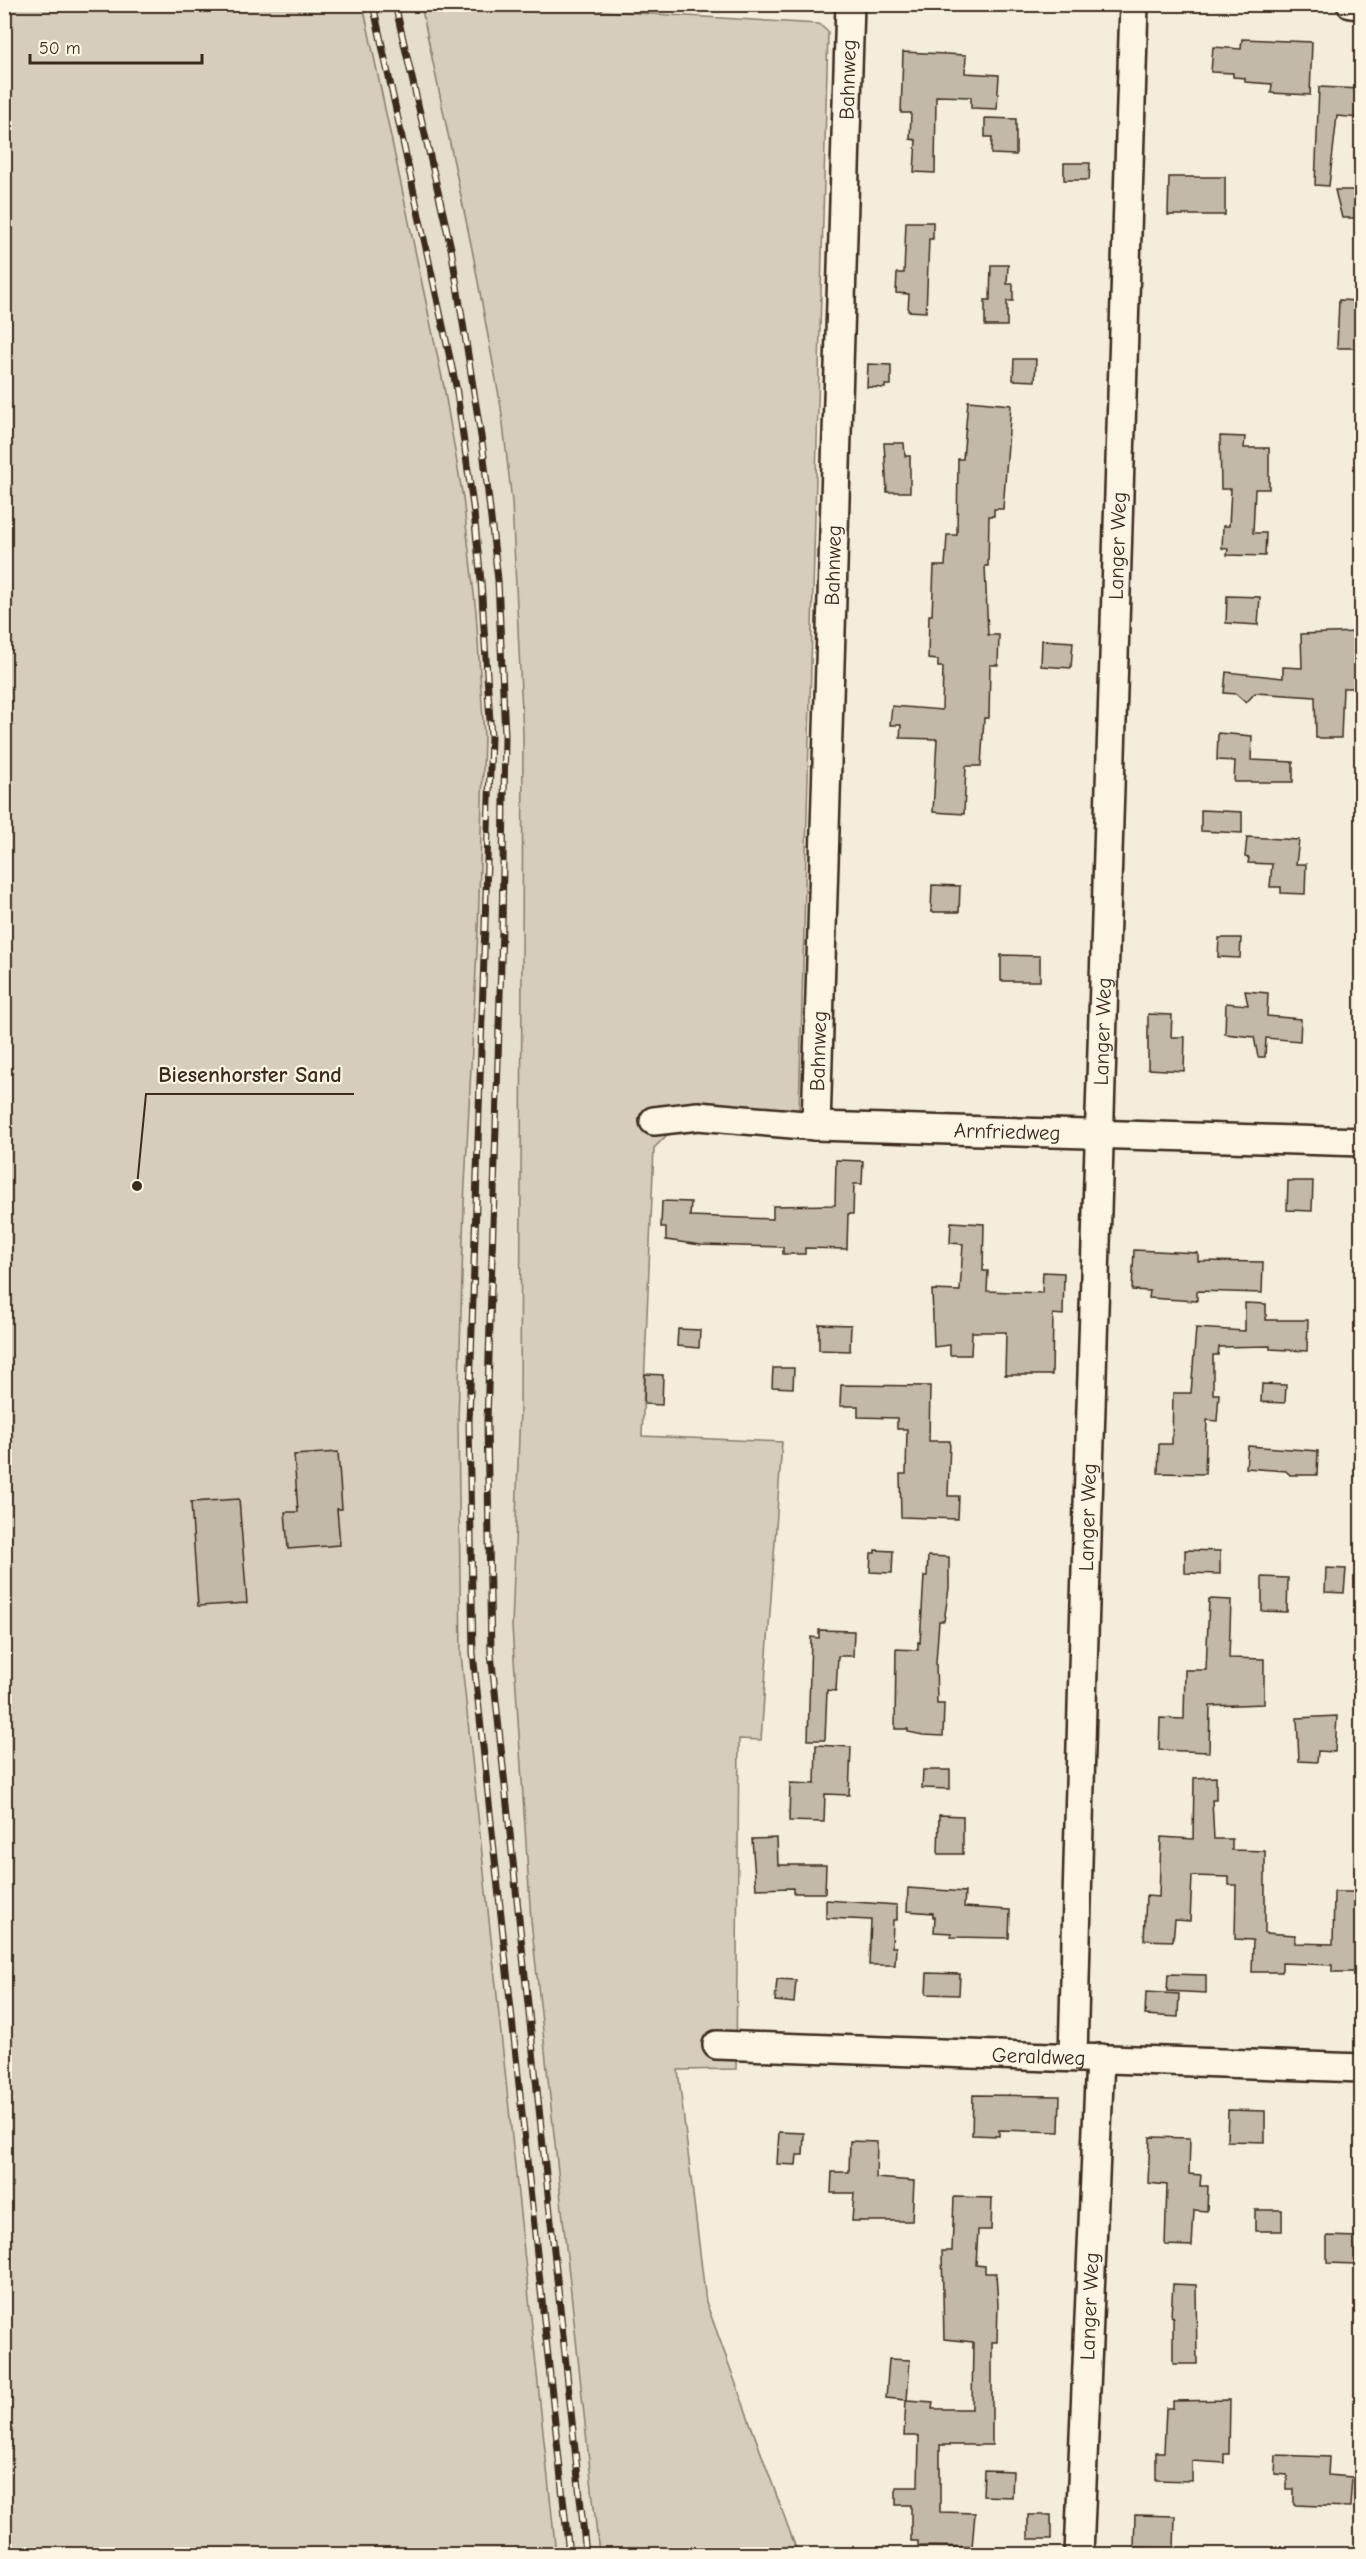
<svg xmlns="http://www.w3.org/2000/svg" width="1366" height="2559" font-family="'Comic Neue',sans-serif">
<rect width="100%" height="100%" fill="#f4eddd"/>
<filter id="ink" filterUnits="userSpaceOnUse"><feTurbulence type="fractalNoise" baseFrequency=".0167" numOctaves="2"/><feDisplacementMap in="SourceGraphic" scale="12" xChannelSelector="R" yChannelSelector="G"/><feConvolveMatrix kernelMatrix="1 2 1 2 8 2 1 2 1" color-interpolation-filters="sRGB"/></filter>
<g filter="url(#ink)">
<!-- built -->
<polygon fill="#e5ddce" points="363,5 421,5 472,249 501,407 512,502 523,734 520,1409 512,1627 531,1920 599,2554 556,2554 461,1655 458,1422 464,1204 478,930 484,736 476,612 444,387"/>
<!-- green -->
<g fill="#d6cdbd" stroke="#887c6e" stroke-width="1.5">
<polygon points="4,5 363,5 444,387 463,498 476,612 484,736 478,930 464,1204 458,1422 461,1655 556,2554 5,2554"/>
<polygon points="421,5 588,5 603,11 819,24 828,32 799,1113 667,1135 654,1148 642,1436 782,1442 761,1740 739,1739 736,2069 678,2070 706,2302 798,2554 599,2554 531,1920 512,1627 520,1409 523,734 512,502 501,407 472,249"/>
</g>
<!-- building -->
<g fill="#c3b9aa" stroke="#3b2a1e" stroke-width="1.5">
<polygon points="1242,39 1312,42 1310,95 1271,93 1272,84 1245,82 1245,78 1233,77 1233,73 1211,72 1213,47 1241,49"/>
<polygon points="903,52 966,55 965,73 999,75 997,109 971,108 971,97 936,96 935,173 914,172 916,140 910,139 911,113 901,113"/>
<polygon points="1319,87 1362,89 1360,118 1337,116 1329,186 1315,185"/>
<polygon points="985,118 1016,119 1016,155 991,154 992,137 985,137"/>
<polygon points="1064,163 1090,163 1089,180 1064,180"/>
<polygon points="1169,177 1225,177 1225,215 1168,215"/>
<polygon points="1335,190 1362,190 1362,218 1342,218"/>
<polygon points="906,222 933,222 933,239 929,239 926,312 908,311 909,294 896,293 897,273 904,273"/>
<polygon points="991,265 1008,265 1007,284 1013,284 1013,301 1007,301 1007,326 985,326 985,300 990,300"/>
<polygon points="1339,300 1360,301 1357,348 1337,348"/>
<polygon points="1014,359 1036,359 1035,381 1013,380"/>
<polygon points="868,364 891,365 891,385 885,385 885,388 867,387"/>
<polygon points="968,401 1011,405 1003,509 994,509 994,516 989,516 988,566 985,566 988,635 999,635 998,665 990,665 989,718 984,718 981,766 966,766 964,814 933,812 937,739 900,738 901,725 890,725 892,706 942,710 943,667 938,667 938,660 928,659 929,615 932,615 934,566 945,566 947,535 957,535 958,459 963,459"/>
<polygon points="1220,436 1245,437 1244,448 1269,448 1269,489 1255,489 1253,533 1266,533 1265,556 1227,555 1228,549 1222,548 1223,526 1229,526 1231,489 1221,489"/>
<polygon points="884,443 904,443 905,456 910,456 910,492 887,492"/>
<polygon points="1227,596 1260,597 1258,625 1226,623"/>
<polygon points="1358,632 1356,688 1343,688 1341,738 1316,738 1315,697 1255,693 1246,703 1236,694 1224,693 1226,672 1283,678 1283,667 1302,668 1301,634"/>
<polygon points="1042,640 1073,642 1071,668 1041,666"/>
<polygon points="1218,733 1252,736 1251,760 1293,762 1293,782 1234,782 1235,761 1217,760"/>
<polygon points="1201,810 1242,812 1242,833 1201,831"/>
<polygon points="1247,837 1299,840 1296,864 1306,864 1305,894 1281,893 1281,887 1270,887 1272,864 1248,863 1249,858 1245,857"/>
<polygon points="932,885 960,886 959,912 931,912"/>
<polygon points="1219,938 1241,938 1240,958 1218,957"/>
<polygon points="1001,955 1040,956 1040,981 1001,981"/>
<polygon points="1245,991 1268,993 1267,1016 1301,1019 1300,1041 1266,1038 1265,1057 1258,1057 1254,1037 1225,1034 1226,1003 1248,1005"/>
<polygon points="1148,1014 1172,1015 1171,1037 1185,1037 1184,1071 1148,1069"/>
<polygon points="836,1160 863,1161 862,1184 854,1184 853,1214 848,1214 847,1249 805,1248 805,1254 783,1254 783,1247 701,1245 666,1240 666,1227 661,1227 662,1201 691,1202 690,1216 773,1219 773,1206 835,1205"/>
<polygon points="1288,1181 1313,1181 1312,1211 1287,1210"/>
<polygon points="951,1222 984,1224 983,1271 988,1271 987,1291 1042,1293 1043,1272 1064,1273 1063,1315 1053,1314 1052,1375 1005,1375 1006,1332 972,1332 971,1355 950,1355 950,1345 934,1347 932,1290 960,1291 963,1244 950,1243"/>
<polygon points="1134,1250 1198,1253 1198,1261 1263,1262 1262,1293 1197,1291 1197,1301 1149,1298 1150,1291 1132,1290"/>
<polygon points="1245,1303 1266,1304 1266,1320 1308,1320 1307,1351 1270,1349 1270,1346 1219,1347 1218,1355 1213,1355 1213,1394 1219,1394 1217,1421 1207,1420 1205,1474 1158,1473 1159,1444 1172,1444 1173,1393 1191,1393 1196,1328 1245,1331"/>
<polygon points="819,1324 851,1325 850,1351 819,1350"/>
<polygon points="678,1329 700,1330 699,1348 677,1346"/>
<polygon points="773,1368 794,1368 793,1388 772,1387"/>
<polygon points="645,1374 663,1375 662,1405 644,1404"/>
<polygon points="1262,1384 1286,1385 1285,1403 1261,1402"/>
<polygon points="841,1385 930,1386 929,1441 950,1441 948,1496 959,1496 958,1519 901,1517 900,1474 906,1474 907,1429 897,1429 897,1418 858,1417 858,1406 840,1406"/>
<polygon points="1248,1446 1318,1451 1317,1475 1290,1475 1286,1471 1246,1468"/>
<polygon points="338,1452 342,1509 337,1509 340,1545 288,1549 285,1512 298,1512 294,1455"/>
<polygon points="239,1499 247,1603 198,1606 191,1502"/>
<polygon points="875,1550 893,1551 892,1573 870,1572 871,1553 875,1553"/>
<polygon points="1185,1550 1220,1551 1220,1574 1185,1573"/>
<polygon points="928,1556 949,1557 949,1588 944,1621 939,1621 936,1662 937,1704 944,1704 943,1736 923,1735 908,1732 908,1729 895,1729 896,1649 918,1650 918,1642 920,1643 924,1576 927,1576"/>
<polygon points="1326,1568 1346,1569 1344,1593 1325,1592"/>
<polygon points="1262,1577 1288,1578 1287,1612 1262,1611"/>
<polygon points="1209,1599 1231,1600 1229,1658 1264,1659 1264,1704 1210,1706 1209,1752 1159,1750 1160,1718 1184,1719 1185,1670 1206,1670"/>
<polygon points="819,1630 854,1631 853,1656 838,1656 836,1691 827,1690 825,1740 808,1740 811,1637 819,1638"/>
<polygon points="1337,1716 1335,1752 1318,1751 1317,1762 1299,1761 1297,1718"/>
<polygon points="816,1745 851,1747 849,1795 825,1794 824,1822 789,1821 790,1783 815,1784"/>
<polygon points="923,1770 950,1770 950,1789 922,1788"/>
<polygon points="1216,1777 1216,1800 1212,1800 1214,1839 1232,1839 1232,1850 1265,1851 1265,1933 1295,1935 1295,1943 1333,1944 1334,1892 1362,1892 1359,1972 1332,1972 1332,1965 1282,1963 1282,1972 1252,1972 1253,1940 1235,1939 1236,1885 1229,1885 1229,1877 1192,1876 1190,1921 1175,1920 1173,1941 1144,1940 1146,1896 1159,1897 1161,1837 1193,1839 1194,1778"/>
<polygon points="939,1815 963,1816 963,1854 938,1854"/>
<polygon points="777,1838 778,1865 826,1865 825,1893 793,1893 793,1888 756,1889 752,1839"/>
<polygon points="908,1888 965,1892 964,1907 1010,1910 1009,1938 951,1937 951,1933 934,1932 935,1917 933,1917 933,1913 907,1911"/>
<polygon points="826,1900 897,1905 897,1920 893,1920 892,1947 896,1947 895,1965 869,1965 871,1920 826,1918"/>
<polygon points="927,1973 960,1974 959,1995 926,1994"/>
<polygon points="1168,1974 1206,1975 1206,1993 1167,1991"/>
<polygon points="777,1979 796,1980 794,2003 775,2001"/>
<polygon points="1146,1992 1179,1994 1178,2017 1145,2015"/>
<polygon points="973,2095 1060,2096 1059,2132 999,2130 999,2136 972,2135"/>
<polygon points="1228,2110 1265,2111 1265,2142 1227,2141"/>
<polygon points="779,2132 804,2133 803,2155 797,2155 796,2165 777,2164"/>
<polygon points="1150,2137 1190,2138 1189,2174 1201,2175 1200,2186 1208,2186 1207,2211 1194,2210 1192,2246 1165,2245 1167,2185 1148,2183"/>
<polygon points="850,2141 877,2142 876,2178 914,2181 912,2221 852,2221 854,2193 831,2193 832,2172 849,2172"/>
<polygon points="954,2197 992,2198 991,2230 978,2230 976,2265 985,2266 985,2273 996,2273 998,2305 997,2342 992,2342 992,2445 940,2445 940,2512 975,2513 972,2547 918,2546 918,2541 911,2541 911,2505 896,2505 896,2487 918,2487 919,2436 904,2436 906,2400 886,2398 889,2359 910,2360 907,2400 933,2402 932,2409 972,2409 973,2342 944,2339 942,2251 952,2251"/>
<rect x="1255" y="2210" width="27" height="21"/>
<polygon points="1327,2236 1357,2237 1356,2264 1327,2263"/>
<polygon points="1173,2284 1196,2285 1197,2364 1173,2364 1173,2317 1171,2316"/>
<polygon points="1230,2400 1229,2454 1224,2454 1224,2463 1192,2461 1192,2481 1156,2480 1156,2452 1164,2452 1166,2408 1173,2408 1173,2401"/>
<polygon points="1276,2455 1329,2457 1328,2475 1352,2477 1350,2507 1294,2505 1294,2489 1287,2489 1287,2475 1275,2474"/>
<polygon points="984,2470 1013,2471 1012,2497 983,2496"/>
<rect x="1028" y="2515" width="23" height="24"/>
<polygon points="1135,2515 1175,2516 1174,2548 1134,2547"/>
</g>
<g fill="none" stroke-linecap="round" stroke-linejoin="round">
<defs>
<g id="street">
<polyline points="1351,4 1362,5"/>
<path id="s1" d="M654,1121L698,1116L816,1126L1362,1142"/>
<path id="s2" d="M816,1126L850,4"/>
<path id="s3" d="M717,2045L1362,2068"/>
<path id="s4" d="M1073,2057L1083,1668L1134,4"/>
<path id="s5" d="M1079,2554L1100,2058"/>
</g>
</defs>
<!-- street casing -->
<use href="#street" stroke="#3b2a1e" stroke-width="32"/>
<!-- street -->
<use href="#street" stroke="#fcf5e5" stroke-width="27"/>
<defs>
<g id="rail">
<polyline points="373,4 456,386 474,513 481,581 491,737 469,1422 473,1653 569,2554"/>
<polyline points="395,4 451,248 483,449 498,580 505,736 502,929 487,1422 491,1653 586,2554"/>
</g>
</defs>
<!-- rail casing -->
<use href="#rail" stroke="#3b2a1e" stroke-width="7"/>
<!-- rail -->
<use href="#rail" stroke="#fcf5e5" stroke-width="4.5" stroke-dasharray="14" stroke-linecap="butt"/>
</g>
</g>
<g text-anchor="middle" dominant-baseline="central" stroke-width="4.5" stroke-linejoin="round" paint-order="stroke">
<!-- street labels -->
<g font-size="21" fill="#3b2a1e" stroke="#fcf5e5">
<text stroke="none"><textPath href="#s2" startOffset="1047">Bahnweg</textPath></text>
<text stroke="none"><textPath href="#s4" startOffset="1512">Langer Weg</textPath></text>
<text stroke="none"><textPath href="#s2" startOffset="561">Bahnweg</textPath></text>
<text stroke="none"><textPath href="#s4" startOffset="1026">Langer Weg</textPath></text>
<text stroke="none"><textPath href="#s2" startOffset="75">Bahnweg</textPath></text>
<text stroke="none"><textPath href="#s1" startOffset="354">Arnfriedweg</textPath></text>
<text stroke="none"><textPath href="#s4" startOffset="540">Langer Weg</textPath></text>
<text stroke="none"><textPath href="#s3" startOffset="322">Geraldweg</textPath></text>
<text stroke="none"><textPath href="#s5" startOffset="248">Langer Weg</textPath></text>
</g>
</g>
<!-- callouts -->
<path fill="none" stroke="#3b2a1e" stroke-width="2" d="M137 1186L146 1094H354"/>
<circle fill="#3b2a1e" stroke="#fcf5e5" stroke-width="2" cx="137" cy="1186" r="6"/>
<g font-size="22" text-anchor="middle" font-weight="bold" fill="#3b2a1e" stroke="#fcf5e5" stroke-width="4.5" stroke-linejoin="round" paint-order="stroke">
<text x="250" y="1082">Biesenhorster Sand</text>
</g>
<!-- margin -->
<rect width="1366" height="2559" fill="none" stroke="#fcf5e5" stroke-width="24"/>
<rect x="12" y="12" width="1342" height="2535" fill="none" stroke="#3b2a1e" stroke-width="2" filter="url(#ink)"/>
<!-- scale -->
<path d="M30 54v9h172v-9" fill="none" stroke="#3b2a1e" stroke-width="3"/>
<text x="39" y="54" font-size="18" fill="#3b2a1e" stroke="#fcf5e5" stroke-width="4.5" paint-order="stroke">50 m</text>
</svg>
